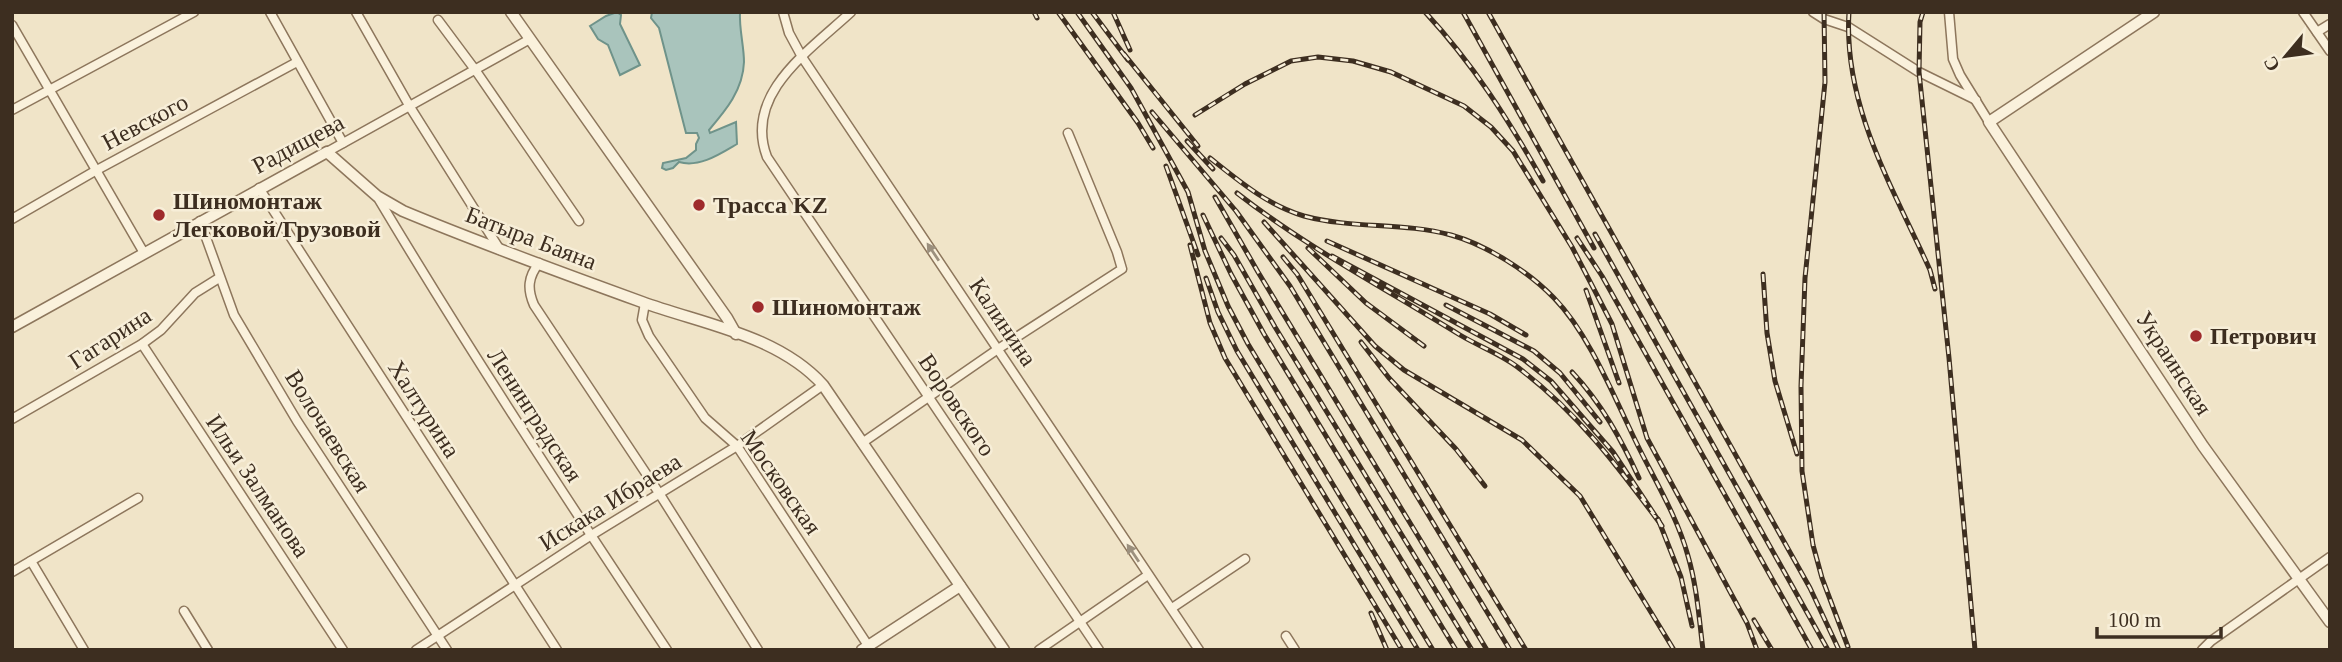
<svg xmlns="http://www.w3.org/2000/svg" width="2342" height="662" font-family="'Times New Roman',serif">
<rect width="100%" height="100%" fill="#f0e4c8"/>
<!-- water -->
<g fill="#a9c4bc" stroke="#6f938a" stroke-width="2">
<polygon points="617,12 621,15 620,24 640,65 620,75 608,45 598,39 590,26 606,16"/>
<path d="M652,12H740C739,29 744,46 744,62C743,90 726,110 709,130L710,133L736,122L737,144C720,154 699,168 679,162L673,168L666,170L662,168L663,163L686,158L696,150V144L699,138L697,133H686L659,28L651,18Z"/>
</g>
<g fill="none" stroke-linecap="round" stroke-linejoin="round">
<defs>
<g id="minor">
<polyline points="270,12 343,143"/>
<polyline points="356,12 410,107 500,250"/>
<polyline points="783,12 789,33 802,57 1199,650"/>
<path d="M851,12C810,50 743,94 767,157L1099,650"/>
<polyline points="1813,12 1824,19 1848,27 1919,72 1976,100"/>
<polyline points="1949,12 1953,59 1960,75 1989,122"/>
<polyline points="2303,12 2330,51"/>
<polyline points="438,20 476,71 579,221"/>
<polyline points="12,25 144,253"/>
<polyline points="2317,32 2330,24"/>
<polyline points="12,110 194,12"/>
<polyline points="327,152 530,39"/>
<polyline points="259,188 557,650"/>
<path d="M378,198C470,352 568,501 667,650"/>
<polyline points="12,219 95,171 297,62"/>
<polyline points="200,221 234,315 297,421 447,650"/>
<path d="M539,263C528,277 527,289 534,305L659,493L758,650"/>
<polyline points="645,303 642,320 649,336 705,418 737,446 871,650"/>
<polyline points="142,344 343,650"/>
<polyline points="12,419 142,344 161,330 195,293 219,278"/>
<polyline points="862,443 998,349 1122,269 1117,252 1068,133"/>
<polyline points="31,561 84,650"/>
<polyline points="12,572 138,498"/>
<polyline points="1172,608 1245,559"/>
<polyline points="184,611 208,650"/>
<polyline points="1286,636 1295,650"/>
<polyline points="416,650 590,536 737,446 823,385"/>
<polyline points="1039,650 1148,575"/>
<polyline points="2202,650 2211,641 2330,557"/>
</g>
<g id="tertiary">
<polyline points="511,12 727,318 736,334"/>
<polyline points="2154,12 1989,122 2203,446 2330,622"/>
<path d="M12,327L327,152L377,196L403,211C482,244 562,273 642,302C702,324 778,335 823,385L1004,650"/>
<polyline points="862,650 960,586"/>
</g>
</defs>
<!-- minor casing -->
<use href="#minor" stroke="#8d765c" stroke-width="11"/>
<!-- tertiary casing -->
<use href="#tertiary" stroke="#8d765c" stroke-width="13"/>
<!-- minor -->
<use href="#minor" stroke="#faf1dc" stroke-width="8"/>
<!-- tertiary -->
<use href="#tertiary" stroke="#faf1dc" stroke-width="10"/>
<defs>
<g id="rail">
<polyline points="1034,12 1037,18"/>
<polyline points="1058,12 1138,123 1153,148"/>
<polyline points="1077,12 1131,88 1188,192 1205,251 1228,306 1248,344 1433,650"/>
<polyline points="1092,12 1128,60"/>
<polyline points="1113,12 1130,50"/>
<path d="M1425,12C1474,65 1508,119 1543,181"/>
<polyline points="1463,12 1594,248"/>
<polyline points="1488,12 1810,588 1839,650"/>
<polyline points="1824,12 1825,82 1805,278 1801,386 1802,471 1813,545 1822,578 1848,647"/>
<path d="M1849,12C1843,106 1893,188 1930,270L1935,289"/>
<polyline points="1923,12 1920,22 1919,72 1949,358 1975,650"/>
<polyline points="1124,54 1198,146"/>
<polyline points="1152,112 1236,211 1290,286 1510,650"/>
<polyline points="1195,115 1245,84 1291,61 1318,57 1353,61 1391,72 1464,106 1491,127 1513,151 1572,247 1597,295 1612,324 1647,438 1747,623 1757,650"/>
<polyline points="1187,141 1213,169"/>
<path d="M1210,158C1239,181 1267,205 1304,216C1352,229 1403,222 1451,235C1487,245 1529,272 1554,298C1591,336 1616,402 1640,450C1657,484 1678,519 1688,556C1697,587 1699,618 1703,650"/>
<polyline points="1166,166 1198,255"/>
<path d="M1237,193C1306,247 1386,289 1460,335C1480,347 1503,355 1520,369C1580,415 1618,467 1662,526L1613,452L1551,381L1523,359L1332,256"/>
<polyline points="1215,197 1258,272 1487,650"/>
<polyline points="1203,215 1231,274 1264,334 1456,650"/>
<polyline points="1264,222 1375,346 1404,370 1522,440 1580,496 1674,650"/>
<polyline points="1595,234 1828,650"/>
<polyline points="1221,238 1234,255 1275,327 1472,650"/>
<polyline points="1577,238 1602,276 1812,650"/>
<polyline points="1327,241 1490,314 1526,335"/>
<polyline points="1190,245 1210,323 1225,358 1402,650"/>
<polyline points="1308,248 1366,303 1424,346"/>
<polyline points="1283,257 1297,274 1526,650"/>
<polyline points="1763,274 1767,333 1775,381 1797,454"/>
<polyline points="1206,278 1218,312 1237,351 1418,650"/>
<polyline points="1586,290 1619,383"/>
<polyline points="1446,305 1534,351 1560,373 1600,422"/>
<polyline points="1361,342 1389,378 1456,449 1485,486"/>
<path d="M1572,372C1602,404 1621,439 1639,478"/>
<polyline points="1658,519 1681,577 1692,626"/>
<polyline points="1371,613 1387,650"/>
<polyline points="1754,620 1772,650"/>
</g>
</defs>
<!-- rail casing -->
<use href="#rail" stroke="#3d2e20" stroke-width="5"/>
<!-- rail -->
<use href="#rail" stroke="#f7eed8" stroke-width="2.5" stroke-dasharray="8" stroke-linecap="butt"/>
</g>
<!-- one-way arrows -->
<defs><path id="oneway-solid" d="M-6-.8H1V-3.2L6.5 0L1 3.2V.8H-6Z" transform="scale(1.75)"/></defs>
<g fill="#9c907e">
<use href="#oneway-solid" transform="translate(933 252) rotate(-124)"/>
<use href="#oneway-solid" transform="translate(1133 553) rotate(-124)"/>
</g>
<!-- markers -->
<g fill="#9e2a2b" stroke="#f7eed8" stroke-width="2.5">
<circle cx="699" cy="205" r="7"/>
<circle cx="159" cy="215" r="7"/>
<circle cx="758" cy="307" r="7"/>
<circle cx="2196" cy="336" r="7"/>
</g>
<g text-anchor="middle" dominant-baseline="central" stroke-width="5" stroke-linejoin="round" paint-order="stroke">
<!-- street labels -->
<g font-size="24" fill="#3d2e20" stroke="#f7eed8">
<text transform="translate(145 122) rotate(-28)">Невского</text>
<text transform="translate(298 144) rotate(-28)">Радищева</text>
<text transform="translate(531 238) rotate(21)">Батыра Баяна</text>
<text transform="translate(1003 322) rotate(56)">Калинина</text>
<text transform="translate(110 338) rotate(-33)">Гагарина</text>
<text transform="translate(2174 363) rotate(57)">Украинская</text>
<text transform="translate(957 405) rotate(56)">Воровского</text>
<text transform="translate(424 409) rotate(57)">Халтурина</text>
<text transform="translate(535 415) rotate(57)">Ленинградская</text>
<text transform="translate(328 431) rotate(58)">Волочаевская</text>
<text transform="translate(781 482) rotate(55)">Московская</text>
<text transform="translate(258 486) rotate(56)">Ильи Залманова</text>
<text transform="translate(610 502) rotate(-32)">Искака Ибраева</text>
</g>
<!-- poi labels -->
<g font-size="24" font-weight="bold" fill="#3d2e20" stroke="#f7eed8" text-anchor="start">
<text x="173" y="201">Шиномонтаж<tspan x="173" dy="28">Легковой/Грузовой</tspan></text>
<text x="713" y="205">Трасса KZ</text>
<text x="772" y="307">Шиномонтаж</text>
<text x="2210" y="336">Петрович</text>
</g>
</g>
<!-- border -->
<rect width="2342" height="662" fill="none" stroke="#3d2e20" stroke-width="28"/>
<!-- north arrow -->
<g transform="translate(2286 56) rotate(241)" stroke="#f7eed8" stroke-width="5" paint-order="stroke">
<path d="M0-5L12 26L0 18L-12 26Z" fill="#3d2e20"/>
<text y="-10" font-size="19" font-weight="bold" text-anchor="middle" fill="#3d2e20">С</text>
</g>
<!-- scale -->
<path d="M2097 627v10h124v-10" fill="none" stroke="#3d2e20" stroke-width="3.5"/>
<text x="2108" y="627" font-size="21" fill="#3d2e20" stroke="#f7eed8" stroke-width="5" paint-order="stroke">100 m</text>
</svg>
